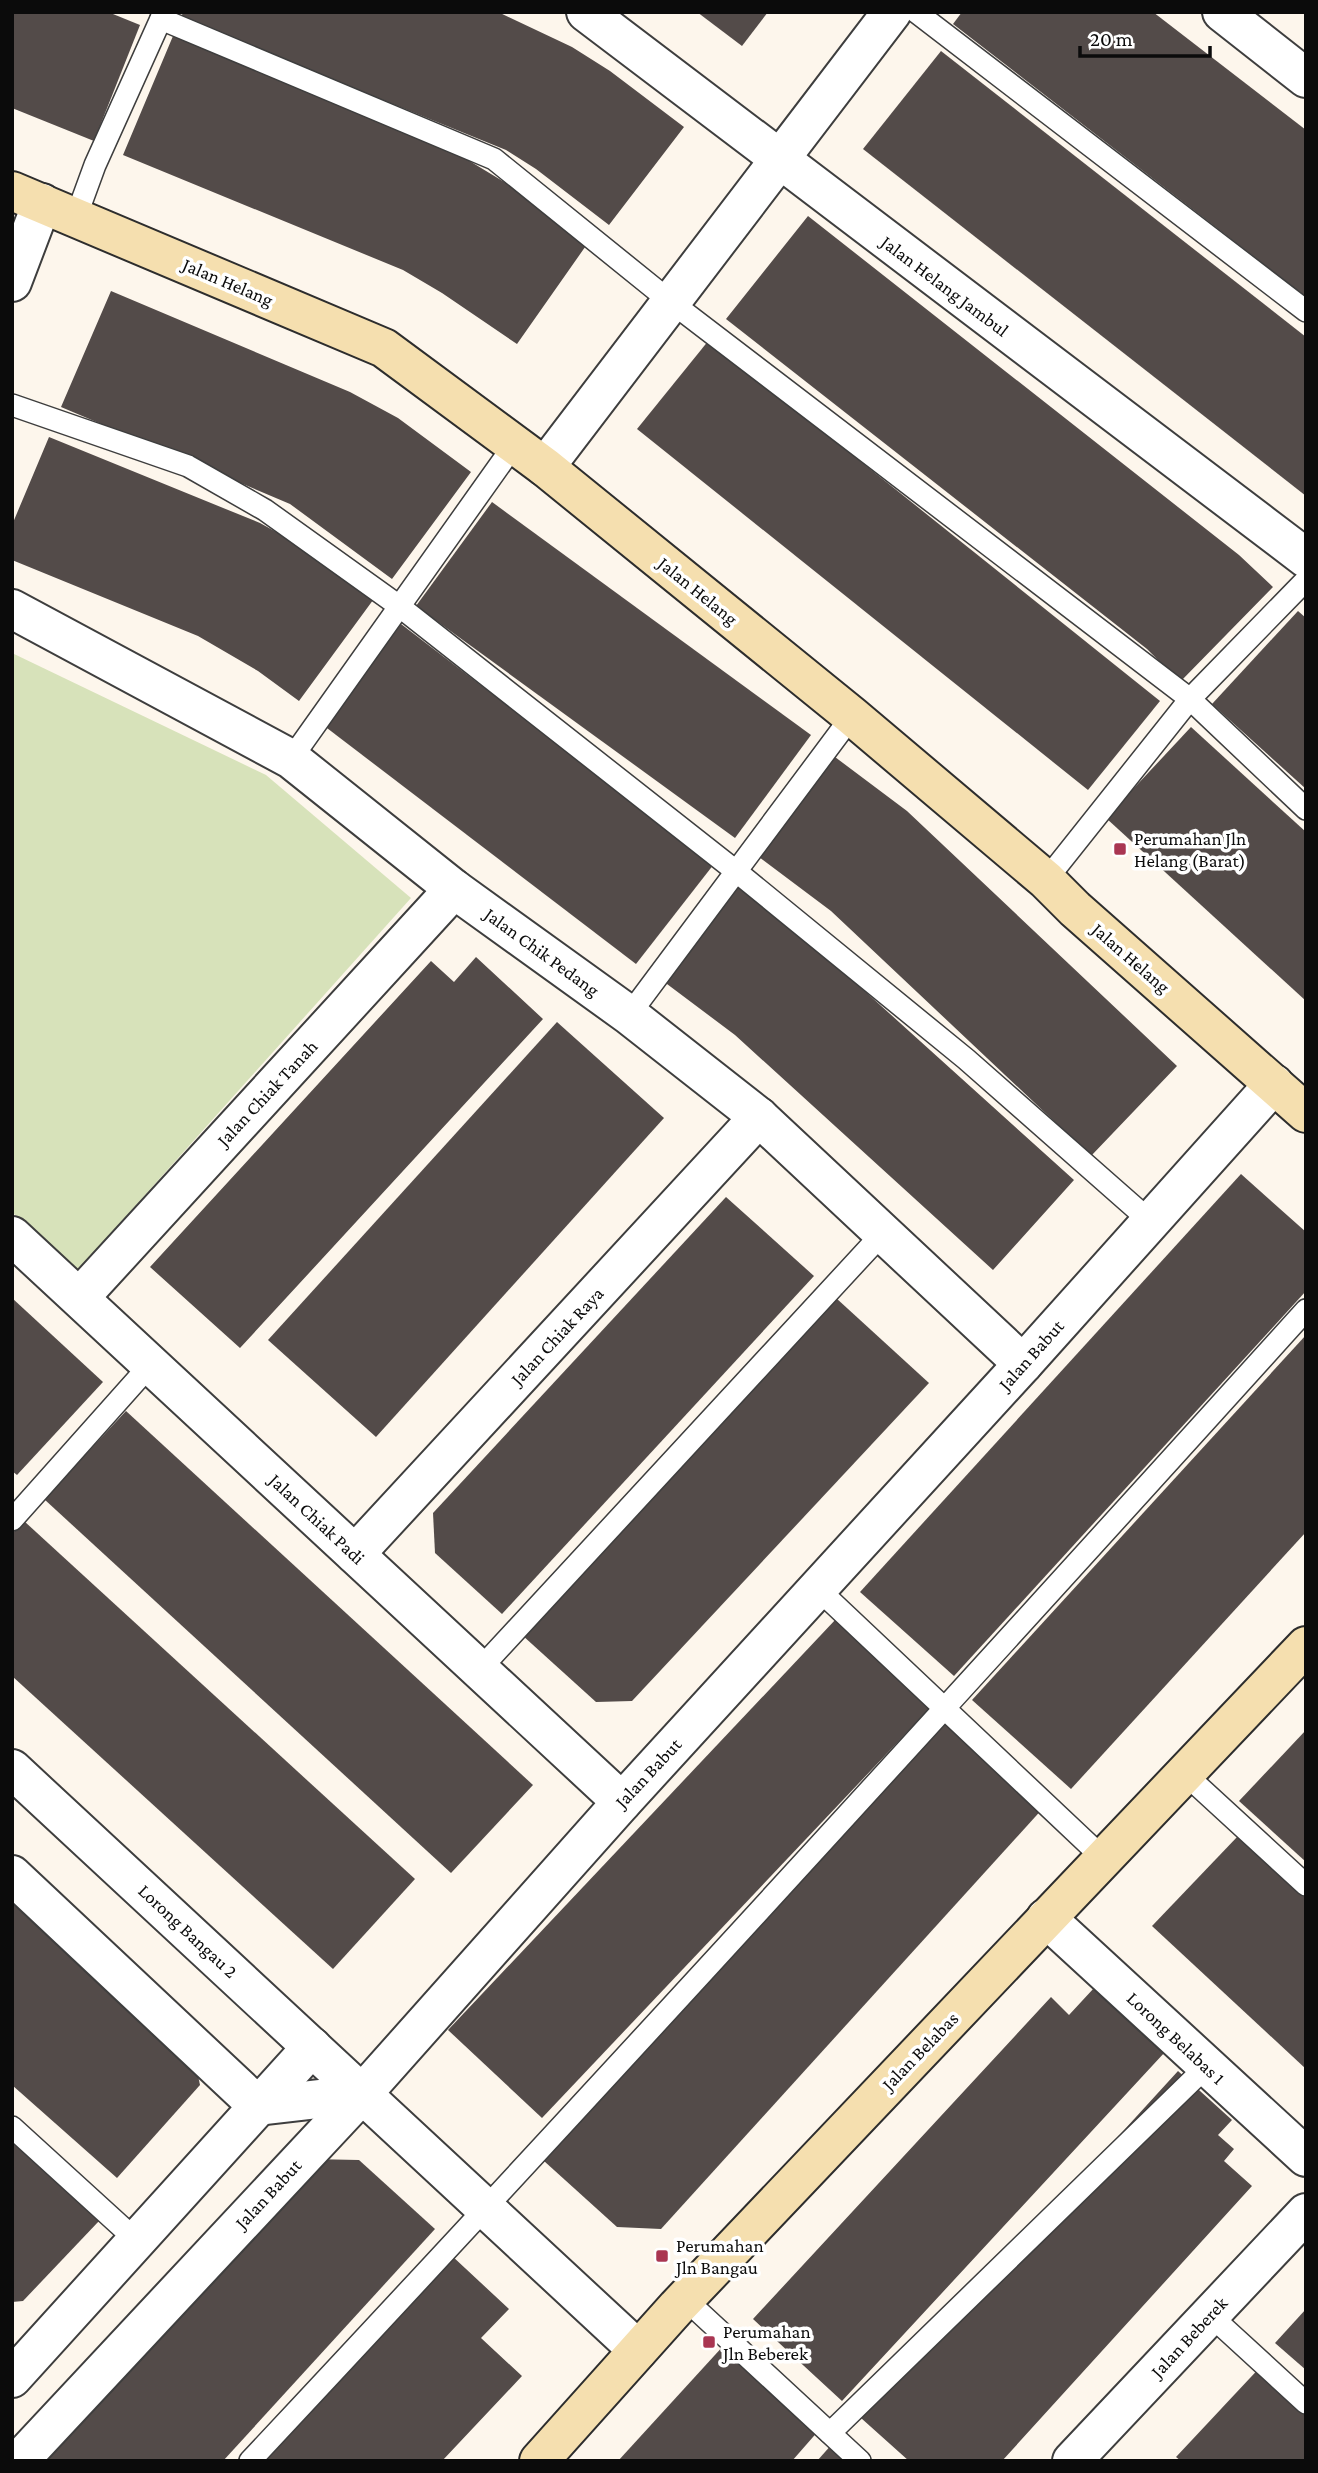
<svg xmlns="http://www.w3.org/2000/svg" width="1318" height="2473" font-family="'Crimson Pro',serif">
<rect width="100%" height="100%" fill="#fdf6ec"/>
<!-- green -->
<polygon fill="#d7e2ba" points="12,653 266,775 411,898 77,1271 12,1212"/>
<!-- building -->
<g fill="#534b49">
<polygon points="12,12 108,12 140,25 94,141 12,108"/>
<polygon points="183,12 498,12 572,47 610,71 684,127 609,225 536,169 506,150 181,18"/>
<polygon points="697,12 768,12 742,46"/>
<polygon points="962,12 1153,12 1306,130 1306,297 953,24"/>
<polygon points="173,36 453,151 514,188 590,240 517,344 442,293 403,270 123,155"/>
<polygon points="941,51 1306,337 1306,496 863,149"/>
<polygon points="808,216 1239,555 1273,587 1180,682 1147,649 726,319"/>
<polygon points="111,291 350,392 398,418 471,472 392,579 290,504 61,407"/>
<polygon points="709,340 1160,701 1088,790 637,429"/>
<polygon points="49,437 260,523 296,543 376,596 299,701 258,671 198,636 12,560 12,525"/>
<polygon points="492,502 811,735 735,838 416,606"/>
<polygon points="1298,611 1306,618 1306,789 1212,704"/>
<polygon points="401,624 714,864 636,964 323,725"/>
<polygon points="1191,727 1306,832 1306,1001 1106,818"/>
<polygon points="831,754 907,811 1177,1066 1091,1156 831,911 755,854"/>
<polygon points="735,885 807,939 1074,1180 993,1270 735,1035 663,981"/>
<polygon points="476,957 543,1019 240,1348 150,1267 431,961 454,982"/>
<polygon points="557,1022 664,1118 376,1437 268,1340"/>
<polygon points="1241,1174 1306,1232 1306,1291 954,1676 860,1592"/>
<polygon points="726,1197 814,1276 502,1614 435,1553 433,1513"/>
<polygon points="12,1298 103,1382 17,1475 12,1471"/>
<polygon points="836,1298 929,1383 632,1701 596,1702 522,1635"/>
<polygon points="1306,1335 1306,1532 1071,1789 972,1700"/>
<polygon points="126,1411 533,1785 451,1873 44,1499"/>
<polygon points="24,1521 415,1879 333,1969 12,1676 12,1534"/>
<polygon points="836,1619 930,1708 542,2118 448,2030"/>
<polygon points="946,1718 1045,1806 661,2229 617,2227 544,2161"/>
<polygon points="1306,1730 1306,1862 1239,1801"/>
<polygon points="1238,1836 1306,1898 1306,2069 1152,1926"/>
<polygon points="12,1894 194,2056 200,2085 117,2178 12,2085"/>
<polygon points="1094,1988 1165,2052 842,2401 753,2319 1051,1997 1069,2015"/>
<polygon points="1178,2071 1232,2120 1218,2135 1234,2149 1224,2161 1252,2186 1002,2461 909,2461 861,2418"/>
<polygon points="12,2139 99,2221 23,2301 12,2302"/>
<polygon points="310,2159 359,2160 435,2229 223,2461 34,2461"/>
<polygon points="451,2255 509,2309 481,2338 522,2376 442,2461 259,2461"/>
<polygon points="1306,2309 1306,2370 1275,2343"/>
<polygon points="725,2344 820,2429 792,2461 618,2461"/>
<polygon points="1265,2362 1306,2400 1306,2461 1181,2461 1176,2457"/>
<polygon points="833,2443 854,2461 817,2461"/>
</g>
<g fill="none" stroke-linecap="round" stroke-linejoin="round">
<defs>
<g id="lane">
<polyline points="916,12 1306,311"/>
<polyline points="161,19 494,159 671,302 1190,699 1306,809"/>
<polyline points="76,217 95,165 164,12"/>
<polyline points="12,405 188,466 265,510 399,606 737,872 966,1059 1150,1221"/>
<polyline points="291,759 514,445"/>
<polyline points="1046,880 1190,699 1306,580"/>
<polyline points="629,1015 852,716"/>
<polyline points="12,1520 151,1364"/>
<polyline points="818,1589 1103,1858"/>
<polyline points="480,1669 883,1233"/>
<polyline points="1184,1773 1306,1885"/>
<polyline points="12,2127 136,2240"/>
<polyline points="685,2299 860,2461"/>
<polyline points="1210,2315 1306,2403"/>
<polyline points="830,2433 1207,2066"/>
<path d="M250,2461C606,2081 957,1696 1306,1310"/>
</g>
<g id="street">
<polyline points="586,12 1306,558"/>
<polyline points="1222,12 1306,78"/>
<polyline points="12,282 42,203"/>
<polyline points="545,467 892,12"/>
<polyline points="12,609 291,759 454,889 629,1015 759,1117 1023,1364"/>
<polyline points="12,1236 622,1802"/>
<polyline points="80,1297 454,889"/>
<polyline points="355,1554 759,1117"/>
<polyline points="12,1769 638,2350"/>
<polyline points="12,1875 258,2106 362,2094"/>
<polyline points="1046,1918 1306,2157"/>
<polyline points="12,2378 312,2047"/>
<polyline points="19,2461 362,2094 622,1802 1023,1364 1274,1084"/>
<polyline points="1072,2461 1306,2213"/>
</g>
<g id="secondary">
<polyline points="12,191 384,348 545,467 852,716 1046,880 1075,909 1306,1113"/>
<polyline points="539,2461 677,2307 1306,1646"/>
</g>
</defs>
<!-- lane casing -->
<use href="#lane" stroke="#3e3e3e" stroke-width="24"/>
<!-- street casing -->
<use href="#street" stroke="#3e3e3e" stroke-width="42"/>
<!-- secondary casing -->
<use href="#secondary" stroke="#2d2d2d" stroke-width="42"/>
<!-- lane -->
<use href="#lane" stroke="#fff" stroke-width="21"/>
<!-- street -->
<use href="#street" stroke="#fff" stroke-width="38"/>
<!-- secondary -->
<use href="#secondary" stroke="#f5dfaf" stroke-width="38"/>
</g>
<!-- markers -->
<g fill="#a93652" stroke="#fff" stroke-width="2.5">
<rect x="1113" y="842" width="14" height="14" rx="3.5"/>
<rect x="655" y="2249" width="14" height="14" rx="3.5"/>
<rect x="702" y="2335" width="14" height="14" rx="3.5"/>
</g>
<g text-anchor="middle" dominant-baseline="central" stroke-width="7" stroke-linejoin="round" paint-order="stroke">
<!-- street labels -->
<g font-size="19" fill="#0b0b0b" stroke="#fff">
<text transform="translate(228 282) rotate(23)">Jalan Helang</text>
<text transform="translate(945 286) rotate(37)">Jalan Helang Jambul</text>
<text transform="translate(698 591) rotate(39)">Jalan Helang</text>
<text transform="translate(542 952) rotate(36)">Jalan Chik Pedang</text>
<text transform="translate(1131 958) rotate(41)">Jalan Helang</text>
<text transform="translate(267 1093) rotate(-47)">Jalan Chiak Tanah</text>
<text transform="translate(557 1336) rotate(-47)">Jalan Chiak Raya</text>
<text transform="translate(1031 1355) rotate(-48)">Jalan Babut</text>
<text transform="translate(317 1519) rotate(43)">Jalan Chiak Padi</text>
<text transform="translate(648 1773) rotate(-47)">Jalan Babut</text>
<text transform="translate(188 1931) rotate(43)">Lorong Bangau 2</text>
<text transform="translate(1176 2038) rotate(43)">Lorong Belabas 1</text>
<text transform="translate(920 2051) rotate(-46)">Jalan Belabas</text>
<text transform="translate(268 2194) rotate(-47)">Jalan Babut</text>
<text transform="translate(1189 2337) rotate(-47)">Jalan Beberek</text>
</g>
<!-- poi labels -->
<g font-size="19" fill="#0b0b0b" stroke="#fff" text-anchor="start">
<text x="1134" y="838">Perumahan Jln<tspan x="1134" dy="22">Helang (Barat)</tspan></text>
<text x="676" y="2245">Perumahan<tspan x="676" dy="22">Jln Bangau</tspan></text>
<text x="723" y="2331">Perumahan<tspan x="723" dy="22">Jln Beberek</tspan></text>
</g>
</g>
<!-- border -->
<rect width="1318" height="2473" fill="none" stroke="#0b0b0b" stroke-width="28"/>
<!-- scale -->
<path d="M1080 46v10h130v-10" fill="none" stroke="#0b0b0b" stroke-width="3.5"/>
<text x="1090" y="46" font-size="21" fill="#0b0b0b" stroke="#ffffff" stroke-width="5" paint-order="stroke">20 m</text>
</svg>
